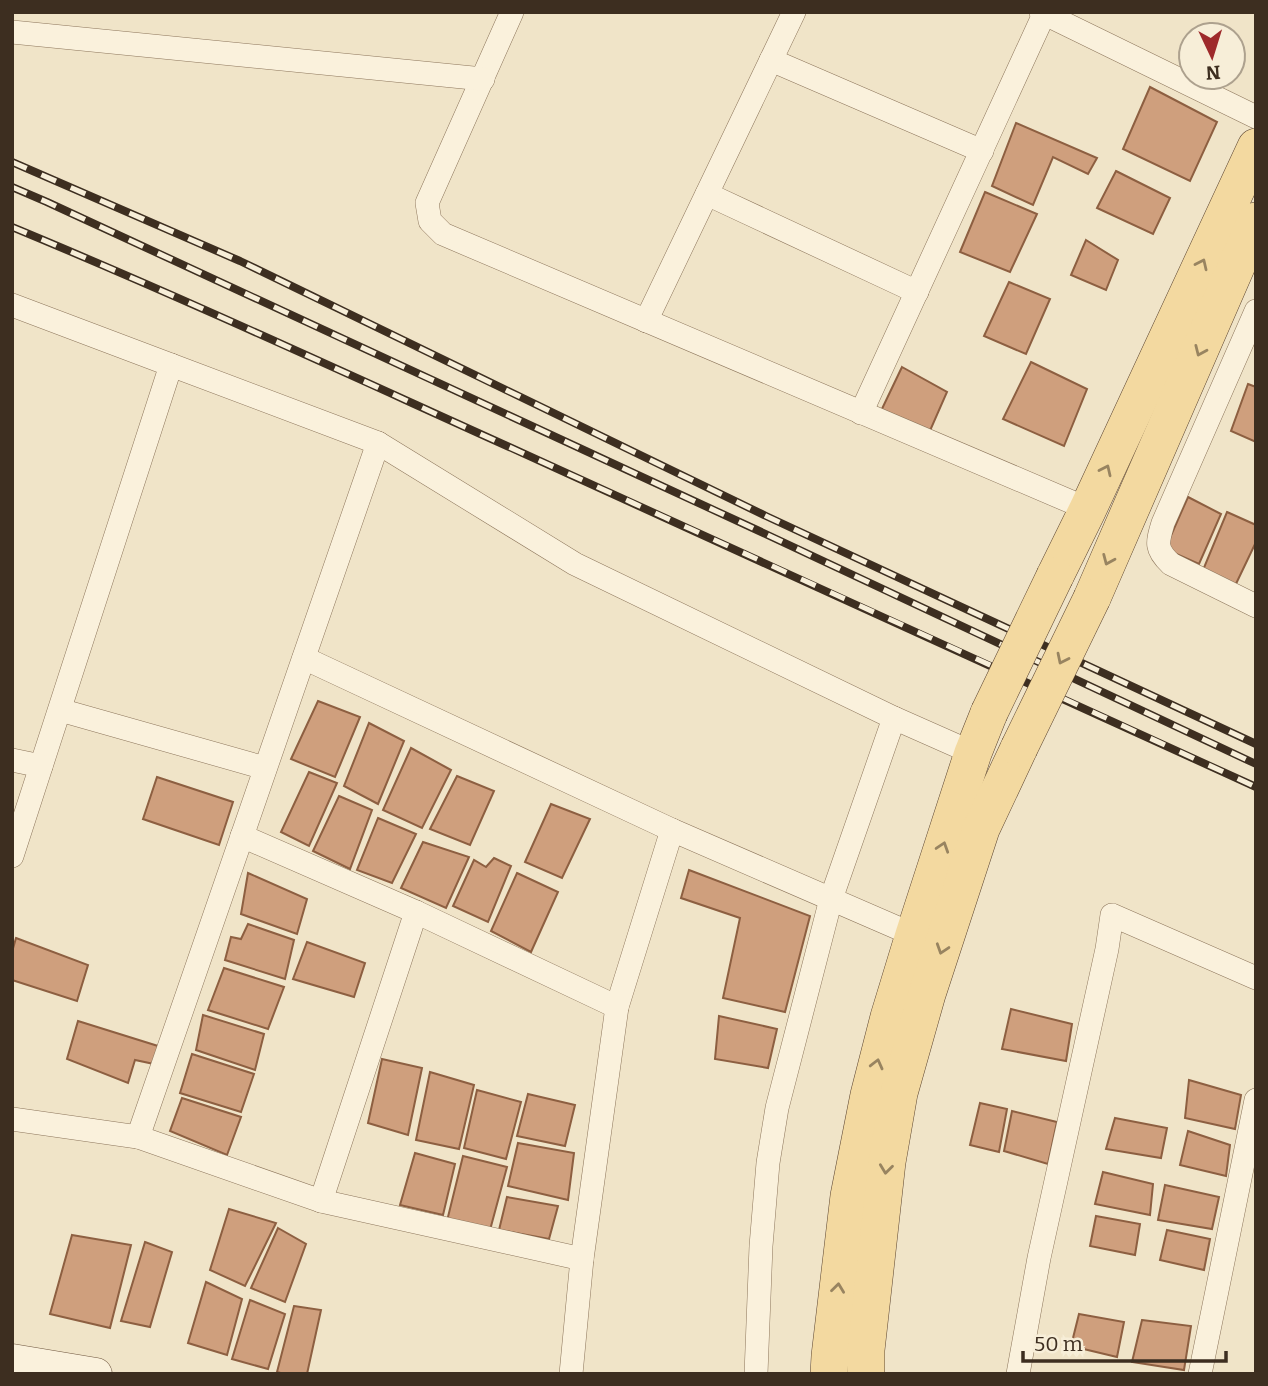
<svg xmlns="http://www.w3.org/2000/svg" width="1268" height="1386" font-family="Bitter,serif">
<rect width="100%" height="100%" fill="#f0e4c8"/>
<!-- building -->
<g fill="#cf9f7d" stroke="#8d5f41" stroke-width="2">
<polygon points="1150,87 1217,122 1190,181 1123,149"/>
<polygon points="1016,123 1097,158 1088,174 1053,157 1033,205 992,186"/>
<polygon points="1116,171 1170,198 1153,234 1097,208"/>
<polygon points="985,192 1037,214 1010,272 960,252"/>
<polygon points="1086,240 1118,260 1106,290 1071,275"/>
<polygon points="1009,282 1050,299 1026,354 984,336"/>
<polygon points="1031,362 1087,389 1064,446 1003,419"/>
<polygon points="902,367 947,392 929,433 880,413"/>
<polygon points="1248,384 1256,387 1256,442 1231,431"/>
<polygon points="1188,497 1221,514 1199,564 1165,549"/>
<polygon points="1227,512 1256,525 1256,542 1234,588 1203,570"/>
<polygon points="318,701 360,717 335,777 291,759"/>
<polygon points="369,723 404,741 378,804 344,786"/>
<polygon points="411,748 451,770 422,828 383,810"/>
<polygon points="309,772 337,783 309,846 281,832"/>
<polygon points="457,776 494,791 470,845 430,829"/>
<polygon points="157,777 233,802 219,845 143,819"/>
<polygon points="339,796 372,810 350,869 313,851"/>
<polygon points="551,804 590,819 562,878 525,862"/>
<polygon points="378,818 416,834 392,883 357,870"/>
<polygon points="423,842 469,857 446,908 401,888"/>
<polygon points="494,858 511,866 488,922 453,906 474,860 486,867"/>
<polygon points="689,870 810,916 785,1012 723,998 740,918 681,898"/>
<polygon points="248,873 307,899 297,934 241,914"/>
<polygon points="517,873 558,892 531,952 491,931"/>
<polygon points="248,924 294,940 285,979 225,960 231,937 241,939"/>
<polygon points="16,938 88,965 77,1001 12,980 12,952"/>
<polygon points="307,942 365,963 354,997 293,979"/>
<polygon points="224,968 284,987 268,1029 208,1010"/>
<polygon points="1011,1009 1072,1024 1066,1061 1002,1049"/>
<polygon points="203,1015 264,1034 255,1070 196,1050"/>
<polygon points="719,1016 777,1029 768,1068 715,1059"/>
<polygon points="78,1021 158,1046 154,1064 135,1060 128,1083 67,1059"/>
<polygon points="192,1054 254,1074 241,1112 180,1093"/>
<polygon points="382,1059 422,1068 408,1135 368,1123"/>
<polygon points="430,1072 474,1085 459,1149 416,1140"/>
<polygon points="1189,1080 1241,1095 1235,1129 1185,1118"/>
<polygon points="477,1090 521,1102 506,1159 464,1148"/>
<polygon points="528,1094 575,1105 565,1146 517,1136"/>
<polygon points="182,1098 241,1117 227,1155 170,1131"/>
<polygon points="980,1103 1007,1109 999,1152 970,1145"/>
<polygon points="1012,1111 1057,1122 1048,1164 1004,1151"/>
<polygon points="1115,1118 1167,1128 1161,1158 1106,1149"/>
<polygon points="1188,1131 1230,1145 1226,1176 1180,1165"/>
<polygon points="518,1143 574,1153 568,1200 508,1186"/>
<polygon points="415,1153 455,1164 443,1215 400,1205"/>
<polygon points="463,1156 507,1167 490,1230 447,1221"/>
<polygon points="1103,1172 1153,1184 1150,1215 1095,1204"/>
<polygon points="1165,1185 1219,1197 1212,1229 1158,1220"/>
<polygon points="507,1197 558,1206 549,1239 499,1230"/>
<polygon points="229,1209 276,1223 245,1286 210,1270"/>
<polygon points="1096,1216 1140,1224 1135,1255 1090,1246"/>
<polygon points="278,1228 306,1244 285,1302 251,1288"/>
<polygon points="1167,1230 1210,1239 1204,1270 1160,1260"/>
<polygon points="72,1235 131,1245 110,1328 50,1314"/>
<polygon points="145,1242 172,1252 150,1327 121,1321"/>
<polygon points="206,1282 242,1299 227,1355 188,1343"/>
<polygon points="250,1300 285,1314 268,1369 232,1359"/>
<polygon points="294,1306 321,1310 307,1374 284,1374 277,1372"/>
<polygon points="1079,1314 1124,1322 1117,1357 1071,1346"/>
<polygon points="1142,1320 1191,1326 1184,1370 1132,1362"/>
</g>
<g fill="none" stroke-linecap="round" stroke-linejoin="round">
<defs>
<g id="street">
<polyline points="512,12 427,203 430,221 443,234 1088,509"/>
<polyline points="1041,12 1256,117"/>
<polyline points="12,32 483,79"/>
<polyline points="771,60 982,151"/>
<polyline points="707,194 917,292"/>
<polyline points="12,305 171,365 12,856"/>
<path d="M1256,311L1163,523C1157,543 1155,549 1171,564L1256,606"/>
<polyline points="646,321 794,12"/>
<polyline points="171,365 378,443 575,564 894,718 973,753"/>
<polyline points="861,413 1045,12"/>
<polyline points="304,658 672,830"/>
<polyline points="60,710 265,768"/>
<polyline points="12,760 41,766"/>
<polyline points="242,836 416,912 617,1007 672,830 914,935"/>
<polyline points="12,1119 138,1137 378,443"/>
<polyline points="138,1137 321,1201 416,912"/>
<polyline points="321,1201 582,1259"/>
<polyline points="571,1374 582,1259 617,1007"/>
<polyline points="756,1374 761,1246 768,1163 777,1108 831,899 894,718"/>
<polyline points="1018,1374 1039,1258 1107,949 1112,915 1256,978"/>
<polyline points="1200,1374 1256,1100"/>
</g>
<polyline id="secondary" points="12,1360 96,1374"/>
<g id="primary">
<polyline points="1055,576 1088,509 1256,147"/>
<polyline points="1092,598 1256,221"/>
<polyline points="829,1374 830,1356 849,1196 869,1095 889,1017 914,935 973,753 989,713"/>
<polyline points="866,1374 866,1350 887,1162 899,1093 927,994 981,829 1019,748"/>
</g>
</defs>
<!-- street casing -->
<use href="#street" stroke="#8d765c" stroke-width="24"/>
<!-- secondary casing -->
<use href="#secondary" stroke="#6f573f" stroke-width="33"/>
<!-- primary casing -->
<use href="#primary" stroke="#5b4430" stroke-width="38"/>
<!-- street -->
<use href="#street" stroke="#faf1dc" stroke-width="23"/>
<!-- secondary -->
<use href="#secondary" stroke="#faf1dc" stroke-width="32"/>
<!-- primary -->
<use href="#primary" stroke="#f3d9a0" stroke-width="37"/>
<defs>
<g id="rail">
<polyline points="12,162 240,261 766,516 1256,744"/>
<polyline points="12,187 47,202 757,530 1256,764"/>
<path d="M12,227C179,296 343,372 507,446C757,559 1007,672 1256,787"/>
</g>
</defs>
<!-- rail casing -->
<use href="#rail" stroke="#3d2e20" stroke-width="8"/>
<!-- rail -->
<use href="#rail" stroke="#f7eed8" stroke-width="5" stroke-dasharray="16" stroke-linecap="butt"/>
<defs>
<g id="primary-bridge">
<polyline points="989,713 1055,576"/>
<polyline points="1019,748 1092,598"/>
</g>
</defs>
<!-- primary-bridge casing -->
<use href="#primary-bridge" stroke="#5b4430" stroke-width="38" stroke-linecap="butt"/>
<!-- primary-bridge -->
<use href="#primary-bridge" stroke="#f3d9a0" stroke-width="37"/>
</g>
<!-- one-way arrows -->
<defs><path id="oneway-chevron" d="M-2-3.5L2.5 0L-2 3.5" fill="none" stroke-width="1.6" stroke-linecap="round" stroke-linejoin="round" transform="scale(1.75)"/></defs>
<g stroke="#988460">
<use href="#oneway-chevron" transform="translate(1202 264) rotate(-65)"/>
<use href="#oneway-chevron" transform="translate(1200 351) rotate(114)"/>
<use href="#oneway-chevron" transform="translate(1106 470) rotate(-65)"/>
<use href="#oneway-chevron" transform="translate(1108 560) rotate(113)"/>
<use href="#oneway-chevron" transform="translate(1062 659) rotate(116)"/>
<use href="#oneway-chevron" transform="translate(943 847) rotate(-72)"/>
<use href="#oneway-chevron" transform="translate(942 949) rotate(108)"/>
<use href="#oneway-chevron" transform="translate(877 1064) rotate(-76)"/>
<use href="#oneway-chevron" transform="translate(886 1169) rotate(97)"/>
<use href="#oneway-chevron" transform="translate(838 1288) rotate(-83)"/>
</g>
<!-- border -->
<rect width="1268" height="1386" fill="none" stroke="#3d2e20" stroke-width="28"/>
<!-- north arrow -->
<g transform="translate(1212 56) rotate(176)"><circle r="33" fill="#f7eed8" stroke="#ada18e" stroke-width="2"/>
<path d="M0-5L12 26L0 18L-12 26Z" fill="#9e2a2b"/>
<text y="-10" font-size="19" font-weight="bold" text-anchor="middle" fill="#3d2e20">N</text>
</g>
<!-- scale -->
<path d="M1023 1351v10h203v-10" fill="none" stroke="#3d2e20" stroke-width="3.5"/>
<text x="1034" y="1351" font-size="21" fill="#3d2e20" stroke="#f7eed8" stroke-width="5" paint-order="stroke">50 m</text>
</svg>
